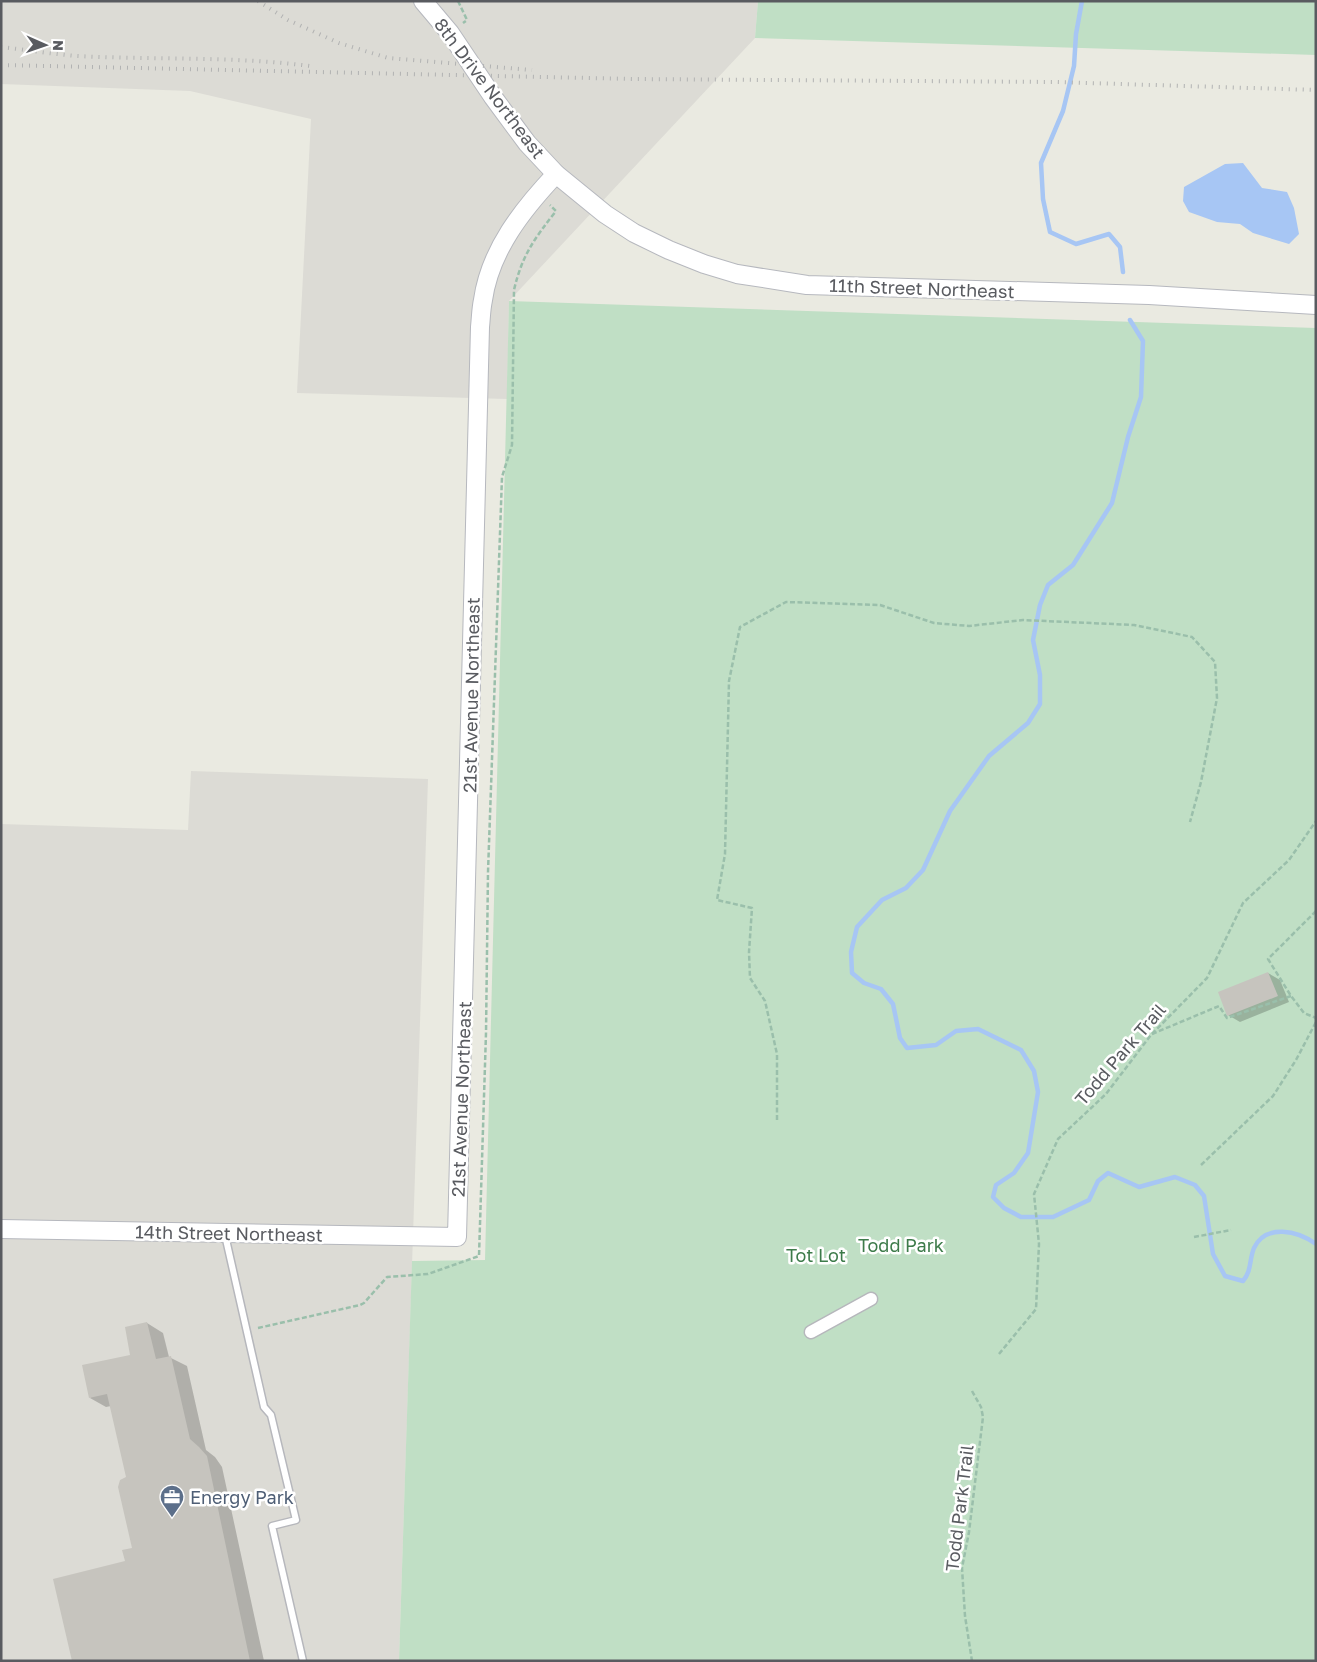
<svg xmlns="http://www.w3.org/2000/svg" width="1317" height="1662" font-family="'Golos Text',sans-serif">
<rect width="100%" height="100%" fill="#eaeae1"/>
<!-- industrial -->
<g fill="#dcdbd5">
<polygon points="1,1 758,1 755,38 509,301 507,399 297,393 311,119 190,91 1,84"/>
<polygon points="191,771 428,779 399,1661 1,1661 1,824 188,830"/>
</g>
<!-- green -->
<g fill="#c0dfc5">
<polygon points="758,1 1316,1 1316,55 755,38"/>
<polygon points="509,301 1316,328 1316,1661 399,1661 412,1261 485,1260"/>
</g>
<!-- water -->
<polygon fill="#a7c6f4" points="1243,163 1262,188 1287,192 1294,208 1299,234 1289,244 1253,233 1240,224 1217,222 1189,212 1183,201 1184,187 1225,164"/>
<!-- shadow -->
<g fill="#0003">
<polygon points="1268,973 1280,980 1289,1002 1240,1022 1228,1015"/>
<polygon points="147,1323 163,1333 169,1357 187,1366 206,1450 215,1457 222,1467 264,1661 73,1661 133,1549 128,1478 111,1406 106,1407 90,1398 131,1356"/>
</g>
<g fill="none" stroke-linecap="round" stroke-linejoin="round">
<!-- stream -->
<g stroke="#a7c6f4" stroke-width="4.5">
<polyline points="1082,1 1076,34 1074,66 1063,111 1041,163 1043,199 1050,232 1076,244 1109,234 1120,247 1123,272"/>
<path d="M1130,320L1143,341L1141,397L1128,437L1112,503L1073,565L1048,585L1040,605L1033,640L1040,675V704L1028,723L989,756L950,811L923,870L906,888L882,900L857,927L851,952L852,973L864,983L881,989L893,1004L900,1038L907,1048L936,1045L956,1031L978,1029L1021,1050L1034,1071L1038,1092L1028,1153L1014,1173L996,1185L993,1197L1004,1208L1021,1217H1053L1089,1200L1098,1181L1108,1173L1139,1187L1175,1177L1195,1185L1204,1196L1213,1254L1225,1276L1243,1281C1252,1270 1249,1260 1254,1248C1266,1223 1298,1231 1316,1244"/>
</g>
</g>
<!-- building -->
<g fill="#c6c4be">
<polygon points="1268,972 1278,996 1227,1016 1218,992"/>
<polygon points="147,1322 156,1359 171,1356 190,1439 199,1447 207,1456 250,1661 72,1661 53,1579 125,1561 122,1550 132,1548 118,1487 120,1480 126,1477 107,1394 89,1398 82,1365 130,1355 125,1327"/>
</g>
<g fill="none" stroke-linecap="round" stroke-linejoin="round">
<defs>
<polyline id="lane" points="225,1235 264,1407 271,1415 296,1520 272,1526 303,1661"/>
<polyline id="street" points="811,1332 871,1299"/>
<g id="secondary">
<polyline points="423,1 450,33 493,97 527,143 556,174 605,214 634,233 669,250 704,264 737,274 807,285 1149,295 1316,305"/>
<path d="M1,1229L457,1237L480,327C481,318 481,309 483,300C490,250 523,209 556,174"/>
</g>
</defs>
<!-- lane casing -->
<use href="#lane" stroke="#b6b7bc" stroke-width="9"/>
<!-- street casing -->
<use href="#street" stroke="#b6b7bc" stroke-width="15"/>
<!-- secondary casing -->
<use href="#secondary" stroke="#b6b8be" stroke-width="20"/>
<!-- path -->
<g stroke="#9abfab" stroke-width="2.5" stroke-dasharray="5 2.5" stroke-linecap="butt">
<polyline points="458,1 467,20 463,23"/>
<polyline points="1316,911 1268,959 1291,996 1304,1013 1316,1018"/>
<polyline points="1152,1034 1219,1006 1227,1018 1291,996"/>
<polyline points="777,1120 777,1054 765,1001 750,978 749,952 752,908 717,900 725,854 729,681 740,627 786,602 880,605 934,623 969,626 1023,620 1134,625 1192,637 1215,662 1217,698 1201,782 1190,822"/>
<polyline points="1201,1165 1273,1096 1296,1060 1316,1022"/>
<polyline points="1194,1237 1231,1230"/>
<path d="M258,1328L360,1305L364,1303L387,1277L428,1274L479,1256L486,1033L488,872L502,477L512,445L514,290C522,255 535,238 556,211L550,205"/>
<polyline points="999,1354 1036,1309 1039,1244 1034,1194 1058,1139 1106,1094 1151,1035 1207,978 1243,903 1289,860 1316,821"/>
<polyline points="972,1391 981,1407 983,1417 969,1532 962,1568 965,1616 972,1661"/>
</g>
<!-- lane -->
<use href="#lane" stroke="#fff" stroke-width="6"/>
<!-- street -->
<use href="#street" stroke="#fff" stroke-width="12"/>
<!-- secondary -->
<use href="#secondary" stroke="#fff" stroke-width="18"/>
<!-- rail -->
<g stroke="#b1b2b2" stroke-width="4" stroke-dasharray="1 6" stroke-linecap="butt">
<polyline points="258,1 288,20 339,43 388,58 532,70"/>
<path d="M1,47C27,50 52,54 77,56C155,60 233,56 310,66"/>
<polyline points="1,65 634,79 1055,82 1316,90"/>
</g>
</g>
<!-- icons -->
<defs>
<symbol id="office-pin" viewBox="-11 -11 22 30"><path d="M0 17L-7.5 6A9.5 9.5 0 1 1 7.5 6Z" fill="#5c6f8a" stroke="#fff"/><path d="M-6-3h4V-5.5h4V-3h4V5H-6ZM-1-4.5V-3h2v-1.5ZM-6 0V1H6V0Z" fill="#fff"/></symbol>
</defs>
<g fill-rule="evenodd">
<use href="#office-pin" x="158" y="1483" width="28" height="38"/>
</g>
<g text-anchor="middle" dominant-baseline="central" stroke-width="5" stroke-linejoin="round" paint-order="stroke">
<!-- street labels -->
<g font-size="18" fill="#595b60" stroke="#fff">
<text transform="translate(490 88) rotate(53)">8th Drive Northeast</text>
<text transform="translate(922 288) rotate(2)">11th Street Northeast</text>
<text transform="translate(471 695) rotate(-89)">21st Avenue Northeast</text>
<text transform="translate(1120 1054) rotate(-49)">Todd Park Trail</text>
<text transform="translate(461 1099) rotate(-88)">21st Avenue Northeast</text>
<text transform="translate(229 1233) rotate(1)">14th Street Northeast</text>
<text transform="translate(959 1508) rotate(-83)">Todd Park Trail</text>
</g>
<!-- park labels -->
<g font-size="18" fill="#3d7b4a" stroke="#fff">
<text x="901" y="1245">Todd Park</text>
<text x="816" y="1255">Tot Lot</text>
</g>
<!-- service labels -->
<g font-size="18" fill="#4e5e75" stroke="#fff" text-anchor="start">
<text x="190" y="1497">Energy Park</text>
</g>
</g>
<!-- border -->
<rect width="1317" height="1662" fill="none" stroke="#595b60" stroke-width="5"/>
<!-- north arrow -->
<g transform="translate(45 45) rotate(92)" stroke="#ffffff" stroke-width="4" paint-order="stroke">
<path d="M0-4L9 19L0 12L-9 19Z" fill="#595b60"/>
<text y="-8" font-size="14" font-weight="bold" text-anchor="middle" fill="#595b60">N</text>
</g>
</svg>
